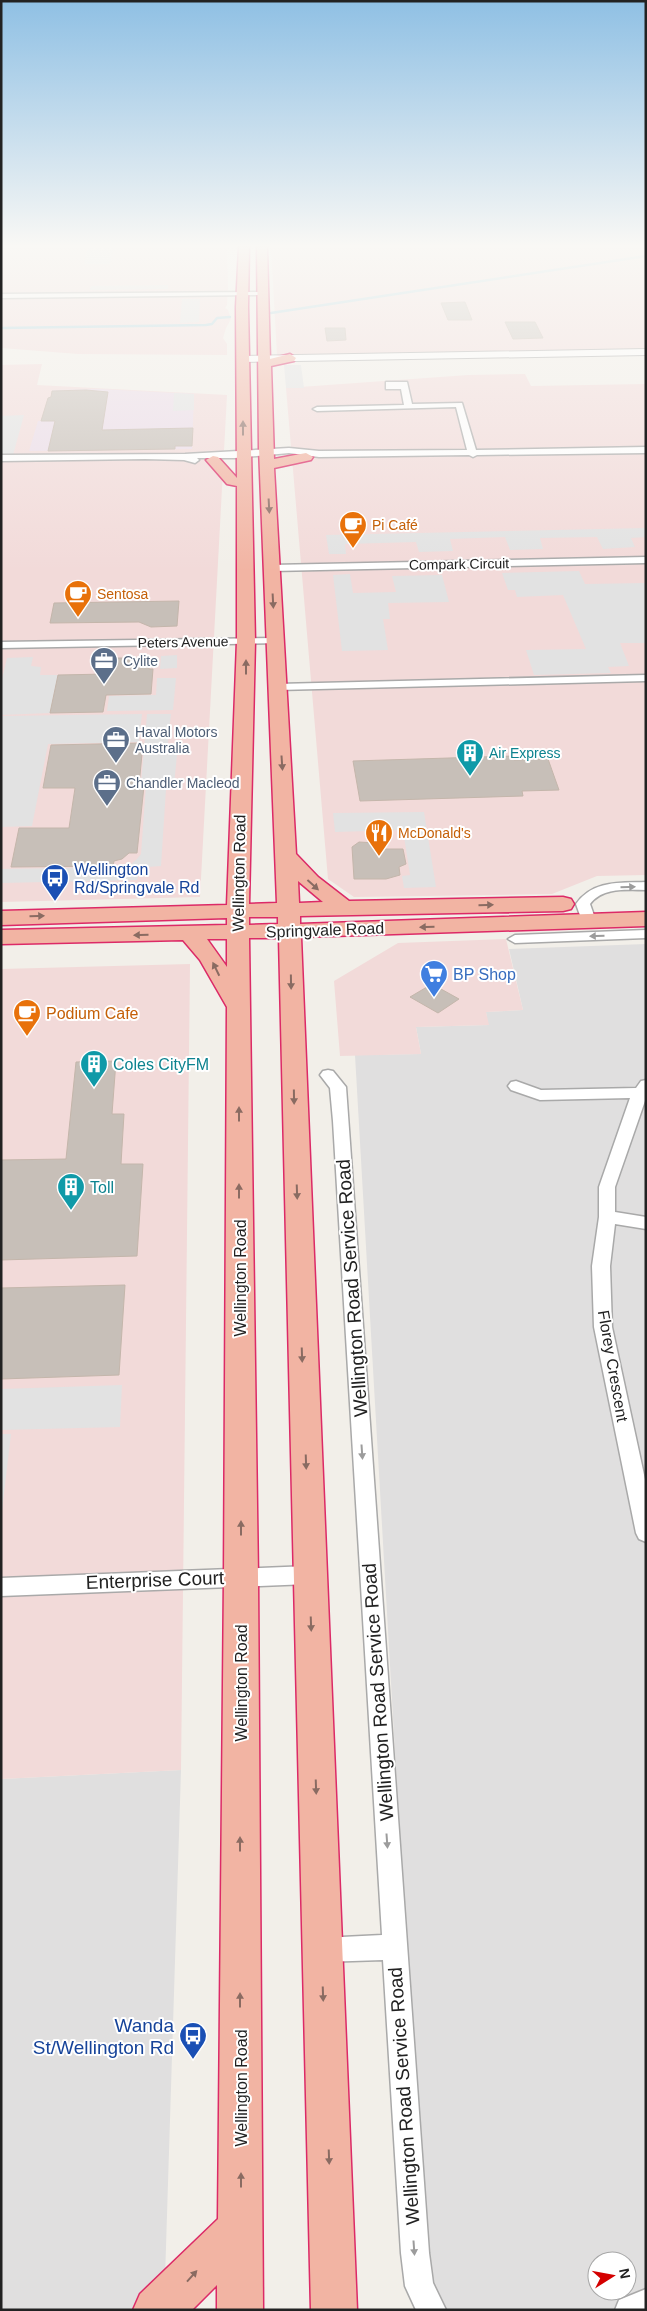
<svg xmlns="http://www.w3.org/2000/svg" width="647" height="2311" font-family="Arial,sans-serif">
<rect width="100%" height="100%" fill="#f2efe9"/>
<!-- residential -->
<g fill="#e0dfdf" fill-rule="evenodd">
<path d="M646,944V2310H427L355,1055L421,1054L416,1027L488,1025L486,1012L523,1010L509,949ZM597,2261H627V2291H597Z"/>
<polygon points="181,1770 164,2310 1,2310 1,1779"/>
</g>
<!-- commercial -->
<g fill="#f2dad9">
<polygon points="1,247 227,247 228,288 227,305 225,308 228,310 231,319 226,328 223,338 227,344 227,355 78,354 1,348"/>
<polygon points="271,247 646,247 646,349 277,355"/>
<polygon points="42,364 37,385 227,395 200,897 1,902 1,365"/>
<polygon points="525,374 531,386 646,384 646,875 597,876 552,894 354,897 328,879 286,388 468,375"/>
<polygon points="506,939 523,1010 486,1012 489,1025 416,1027 421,1054 340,1056 334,981 398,943"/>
<polygon points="190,964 181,1770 1,1779 1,969"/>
</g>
<!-- industrial -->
<polygon fill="#ebdbe8" points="99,389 194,394 192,449 29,451 38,421 41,421 48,398 51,397 53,390"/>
<!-- parking -->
<g fill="#e2e2e2">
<polygon points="88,247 113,247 110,264 84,264"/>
<polygon points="168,285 168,289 90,290 91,286"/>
<polygon points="182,299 200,299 199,322 180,323"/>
<polygon points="284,365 301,365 304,388 286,388"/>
<polygon points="174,393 194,394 194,410 173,411"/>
<polygon points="24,415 13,455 1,455 1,416"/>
<polygon points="646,528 646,537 631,538 635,547 603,549 597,537 540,538 543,549 510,550 505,537 450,539 453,551 419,552 416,542 345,544 346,554 329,554 326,535"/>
<polygon points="579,571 585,584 646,583 646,643 620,643 629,666 608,667 611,673 534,675 526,650 586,649 563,595 517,597 515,590 508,590 502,573"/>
<polygon points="350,574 353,593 396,592 392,576 442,575 449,602 388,603 390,619 383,619 388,650 342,651 333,575"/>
<polygon points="177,655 177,668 160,669 161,656"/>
<polygon points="33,657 31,666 41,667 40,675 58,675 50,713 1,715 1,683 7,658"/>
<polygon points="157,678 176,678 173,710 107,711 109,696 156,695"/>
<polygon points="142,714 139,742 48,744 32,826 1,827 1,716"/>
<polygon points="147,714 171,714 167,751 177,755 174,785 166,789 161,866 148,867 139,873 137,880 1,883 1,869 121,867 131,864 137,859 141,854 146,785 141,784"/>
<polygon points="424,812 436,887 404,888 402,876 410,875 403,830 335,832 333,813"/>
<polygon points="122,1385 120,1427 1,1430 1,1389"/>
<polygon points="1,1434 11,1434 1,1519"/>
</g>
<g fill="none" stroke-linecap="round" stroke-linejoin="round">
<!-- stream -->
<g stroke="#aad3df" stroke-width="2.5">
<polyline points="271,313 646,256"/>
<polyline points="1,328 206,325 212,324 217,318 230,317"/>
</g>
</g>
<!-- building -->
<g fill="#c7bfb8" stroke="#c4b6ab">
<polygon points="465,302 472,320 448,320 441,303"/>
<polygon points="505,322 535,322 543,338 513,339"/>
<polygon points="325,328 345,328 346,340 327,341"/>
<polygon points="86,390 108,392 102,430 193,428 192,446 175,446 175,449 48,451 55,421 41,421 48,398 51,397 52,391"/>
<polygon points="179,601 177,626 151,627 139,622 50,623 54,603"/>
<polygon points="109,658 150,658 149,669 153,669 151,694 106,695 103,712 50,713 58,675 107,674"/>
<polygon points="143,743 139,786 144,786 137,853 129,853 122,859 114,861 113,866 11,867 19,828 69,828 75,788 43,788 51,745"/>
<polygon points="513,756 514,760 548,759 559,790 522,791 523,796 360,801 353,761"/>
<polygon points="359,842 376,843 382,849 403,849 406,864 399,867 400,875 386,879 354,879 352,847"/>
<polygon points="432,984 459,999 438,1013 410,997"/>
<polygon points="116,1061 112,1114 124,1114 121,1164 143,1164 137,1256 1,1260 1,1160 66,1159 76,1062"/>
<polygon points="125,1285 119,1375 1,1379 1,1288"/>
</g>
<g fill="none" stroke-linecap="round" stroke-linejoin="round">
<defs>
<g id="minor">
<polygon points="264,292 264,294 262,295 1,298 1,294"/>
<polygon points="386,382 407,382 412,404 462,403 476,450 646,447 646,453 477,455 473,457 469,455 319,457 289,453 235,458 197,458 199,460 195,463 184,460 145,459 1,461 1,455 185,454 289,448 319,451 467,450 456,407 317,411 313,409 317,407 404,405 401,389 386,389"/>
<polygon points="646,557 646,563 272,571 267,568 272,565"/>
<polygon points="275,638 280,641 279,643 1,648 1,642"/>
<polygon points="646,675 646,681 278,690 272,687 278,684"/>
<path d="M646,882V890C626,890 603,887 590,904L596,921L589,925L582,921L576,904C593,880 619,883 646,882Z"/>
<polygon points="646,930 646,938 515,943 508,939 515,935"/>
<polygon points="328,1070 333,1071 346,1087 429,2253 433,2283 446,2310 416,2310 405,2286 401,2253 383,1960 322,1962 313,1959 310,1950 313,1941 322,1938 382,1935 333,1121 330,1088 320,1075 323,1071"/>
<polygon points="646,1080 646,1098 615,1187 615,1212 646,1217 646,1229 615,1224 610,1266 612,1327 646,1484 646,1542 639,1539 636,1533 594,1327 592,1266 599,1217 599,1187 630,1098 540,1100 511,1090 508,1086 511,1082 516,1081 541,1090 636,1088 641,1081"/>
<polygon points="309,1566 316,1569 319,1575 316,1581 309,1584 1,1596 1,1578"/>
<polygon points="646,2289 646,2310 615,2310 619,2300"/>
</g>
<polygon id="tertiary" points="646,349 646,355 243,362 238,359 243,356"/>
<path id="trunk" d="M239,247H249L248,307L255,641L249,904L277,903L259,448L257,247H267L270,359L290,354L296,358L294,361L271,366L274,459L306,453L313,457L311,460L274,468L296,854L318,877L349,901L563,897L571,899L574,904L571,909L563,911L300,916V924L646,912V926L301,937L357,2310H311L279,938H249L258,1577L263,2310H217V2285L192,2310H133L140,2294L218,2219L224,1577L227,1007L200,960L183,940L1,944V930L227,925V918L1,925V911L227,905L237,641V486L227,484L206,460L213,456L218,457L237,478L236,307ZM298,881L323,902L299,903ZM249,917H278V924L249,925ZM207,939H227V967Z"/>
</defs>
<!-- minor casing -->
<use href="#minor" stroke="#a9a9a9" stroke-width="3"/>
<!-- tertiary casing -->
<use href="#tertiary" stroke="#a9a9a9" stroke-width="2"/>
<!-- trunk casing -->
<use href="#trunk" stroke="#dc2a67" stroke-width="3"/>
<!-- minor -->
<use href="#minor" fill="#fff" fill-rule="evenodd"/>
<!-- tertiary -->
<use href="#tertiary" fill="#fff" fill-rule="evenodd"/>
<!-- trunk -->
<use href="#trunk" fill="#f2b4a3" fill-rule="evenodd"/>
</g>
<!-- one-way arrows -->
<defs><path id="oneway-solid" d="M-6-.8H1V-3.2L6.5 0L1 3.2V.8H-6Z" transform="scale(1.25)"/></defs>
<g fill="#8a6b62">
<use href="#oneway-solid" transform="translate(243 428) rotate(-90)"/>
<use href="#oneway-solid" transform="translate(269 506) rotate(87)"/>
<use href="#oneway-solid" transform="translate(273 601) rotate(87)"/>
<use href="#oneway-solid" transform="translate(246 667) rotate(-90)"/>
<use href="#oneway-solid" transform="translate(282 763) rotate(86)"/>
<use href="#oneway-solid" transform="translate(313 885) rotate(42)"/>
<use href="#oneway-solid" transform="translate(486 905) rotate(-1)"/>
<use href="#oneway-solid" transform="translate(37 916) rotate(-2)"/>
<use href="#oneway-solid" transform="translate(427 927) rotate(178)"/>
<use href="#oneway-solid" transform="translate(141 935) rotate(179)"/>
<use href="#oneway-solid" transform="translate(216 969) rotate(-116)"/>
<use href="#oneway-solid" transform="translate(291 982) rotate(89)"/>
<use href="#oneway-solid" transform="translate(294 1097) rotate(89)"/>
<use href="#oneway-solid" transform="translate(239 1114) rotate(-90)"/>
<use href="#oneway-solid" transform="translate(239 1191) rotate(-90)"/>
<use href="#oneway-solid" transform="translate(297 1192) rotate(88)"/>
<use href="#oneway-solid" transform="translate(302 1355) rotate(88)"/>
<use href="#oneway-solid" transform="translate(306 1462) rotate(88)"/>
<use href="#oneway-solid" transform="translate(241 1528) rotate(-90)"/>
<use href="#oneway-solid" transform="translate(311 1624) rotate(88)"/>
<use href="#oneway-solid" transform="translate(316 1787) rotate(88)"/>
<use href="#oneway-solid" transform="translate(240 1844) rotate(-90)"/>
<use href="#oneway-solid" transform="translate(323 1994) rotate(88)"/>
<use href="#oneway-solid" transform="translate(240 2000) rotate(-90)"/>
<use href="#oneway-solid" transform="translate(329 2157) rotate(88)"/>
<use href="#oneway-solid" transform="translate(241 2180) rotate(-90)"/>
<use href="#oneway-solid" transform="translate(192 2276) rotate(-48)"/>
</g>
<g fill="#9c9c9c">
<use href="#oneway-solid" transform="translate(628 887) rotate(-2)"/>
<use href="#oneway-solid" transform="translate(597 936) rotate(178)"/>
<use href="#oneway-solid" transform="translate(362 1452) rotate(86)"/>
<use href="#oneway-solid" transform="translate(387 1841) rotate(86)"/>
<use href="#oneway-solid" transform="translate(414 2248) rotate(86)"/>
</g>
<!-- sky -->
<linearGradient id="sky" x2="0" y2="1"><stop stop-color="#8fc0e4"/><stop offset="0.43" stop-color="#f9f8f5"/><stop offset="1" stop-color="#f9f8f5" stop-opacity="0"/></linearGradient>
<rect width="647" height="571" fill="url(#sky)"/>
<!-- icons -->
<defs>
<symbol id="cafe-pin" viewBox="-11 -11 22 30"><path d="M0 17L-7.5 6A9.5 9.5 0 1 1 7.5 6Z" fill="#e8710a" stroke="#fff"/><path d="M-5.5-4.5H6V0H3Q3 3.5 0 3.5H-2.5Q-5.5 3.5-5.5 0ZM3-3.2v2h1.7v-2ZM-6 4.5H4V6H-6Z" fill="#fff"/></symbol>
<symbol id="office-pin" viewBox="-11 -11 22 30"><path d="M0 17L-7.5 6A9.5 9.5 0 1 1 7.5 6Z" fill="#5c6f8a" stroke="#fff"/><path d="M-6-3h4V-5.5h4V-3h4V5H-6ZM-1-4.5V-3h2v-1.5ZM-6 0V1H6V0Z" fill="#fff"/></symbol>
<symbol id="building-pin" viewBox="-11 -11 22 30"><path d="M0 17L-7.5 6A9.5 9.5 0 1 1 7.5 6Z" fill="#0f9aa8" stroke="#fff"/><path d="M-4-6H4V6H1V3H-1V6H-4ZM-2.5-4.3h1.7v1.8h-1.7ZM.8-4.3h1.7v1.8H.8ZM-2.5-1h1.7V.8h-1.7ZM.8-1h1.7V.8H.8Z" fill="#fff"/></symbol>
<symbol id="restaurant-pin" viewBox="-11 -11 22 30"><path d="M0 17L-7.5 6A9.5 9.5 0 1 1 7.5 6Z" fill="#e8710a" stroke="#fff"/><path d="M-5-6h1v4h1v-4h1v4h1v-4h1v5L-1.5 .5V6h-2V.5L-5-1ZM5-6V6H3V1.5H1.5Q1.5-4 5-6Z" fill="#fff"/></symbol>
<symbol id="bus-pin" viewBox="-11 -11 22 30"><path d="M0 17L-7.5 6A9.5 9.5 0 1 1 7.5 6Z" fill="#1a4fb4" stroke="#fff"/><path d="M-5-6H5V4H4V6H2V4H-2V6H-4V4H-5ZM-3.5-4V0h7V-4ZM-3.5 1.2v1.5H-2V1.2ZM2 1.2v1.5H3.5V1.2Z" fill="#fff"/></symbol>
<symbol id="supermarket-pin" viewBox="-11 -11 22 30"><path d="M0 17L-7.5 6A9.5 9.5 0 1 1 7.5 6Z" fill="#3f7fe0" stroke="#fff"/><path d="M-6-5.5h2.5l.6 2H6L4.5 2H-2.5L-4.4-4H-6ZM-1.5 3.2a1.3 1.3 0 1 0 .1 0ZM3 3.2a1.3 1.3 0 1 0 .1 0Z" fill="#fff"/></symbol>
</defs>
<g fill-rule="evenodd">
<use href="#cafe-pin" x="337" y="509" width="32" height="43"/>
<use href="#cafe-pin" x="62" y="578" width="32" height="43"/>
<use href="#office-pin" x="88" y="645" width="32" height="43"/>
<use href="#office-pin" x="100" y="724" width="32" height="43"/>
<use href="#building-pin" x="454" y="737" width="32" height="43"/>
<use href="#office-pin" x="91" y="767" width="32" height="43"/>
<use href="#restaurant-pin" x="363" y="817" width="32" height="43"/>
<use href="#bus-pin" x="39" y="862" width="32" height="43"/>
<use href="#supermarket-pin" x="418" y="958" width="32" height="43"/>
<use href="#cafe-pin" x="11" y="997" width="32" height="43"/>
<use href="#building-pin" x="78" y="1048" width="32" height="43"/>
<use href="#building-pin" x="55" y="1171" width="32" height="43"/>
<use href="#bus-pin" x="177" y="2020" width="32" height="43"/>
</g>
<g text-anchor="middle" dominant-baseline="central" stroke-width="4" stroke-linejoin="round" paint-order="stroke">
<!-- far-food labels -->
<g font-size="14" fill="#c56008" stroke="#fff" text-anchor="start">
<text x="372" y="525">Pi Café</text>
<text x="97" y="594">Sentosa</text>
<text x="398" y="833">McDonald's</text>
</g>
<!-- far-street labels -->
<g font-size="14" fill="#222" stroke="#fff">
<text transform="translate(459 564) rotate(-1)">Compark Circuit</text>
<text transform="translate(183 642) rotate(-1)">Peters Avenue</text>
</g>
<!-- far-service labels -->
<g font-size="14" fill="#4e5e75" stroke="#fff" text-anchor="start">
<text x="123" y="661">Cylite</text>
<text x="135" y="732">Haval Motors<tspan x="135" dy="16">Australia</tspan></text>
<text x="126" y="783">Chandler Macleod</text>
</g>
<!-- far-culture labels -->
<g font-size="14" fill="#0d838f" stroke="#fff" text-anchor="start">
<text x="489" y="753">Air Express</text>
</g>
<!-- transit labels -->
<g font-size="16" fill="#164399" stroke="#fff" text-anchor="start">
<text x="74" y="869">Wellington<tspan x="74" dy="18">Rd/Springvale Rd</tspan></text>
</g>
<!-- street labels -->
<g font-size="16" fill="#222" stroke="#fff">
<text transform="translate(239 873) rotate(-89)">Wellington Road</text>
<text transform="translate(325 930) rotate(-2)">Springvale Road</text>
<text transform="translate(240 1278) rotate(-90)">Wellington Road</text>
<text transform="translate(613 1366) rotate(80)">Florey Crescent</text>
<text transform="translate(241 1683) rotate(-90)">Wellington Road</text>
<text transform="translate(241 2088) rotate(-90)">Wellington Road</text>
</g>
<!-- shop labels -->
<g font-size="16" fill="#366cbe" stroke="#fff" text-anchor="start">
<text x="453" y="974">BP Shop</text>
</g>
<!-- food labels -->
<g font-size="16" fill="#c56008" stroke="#fff" text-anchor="start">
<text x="46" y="1013">Podium Cafe</text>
</g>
<!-- culture labels -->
<g font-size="16" fill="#0d838f" stroke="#fff" text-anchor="start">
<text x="113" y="1064">Coles CityFM</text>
<text x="90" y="1187">Toll</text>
</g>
<!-- near-street labels -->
<g font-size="19" fill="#222" stroke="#fff">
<text transform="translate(352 1288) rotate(-94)">Wellington Road Service Road</text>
<text transform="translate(155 1580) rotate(-2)">Enterprise Court</text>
<text transform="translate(378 1692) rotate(-94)">Wellington Road Service Road</text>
<text transform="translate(404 2096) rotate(-94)">Wellington Road Service Road</text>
</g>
<!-- near-transit labels -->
<g font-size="19" fill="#164399" stroke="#fff" text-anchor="end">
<text x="174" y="2025">Wanda<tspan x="174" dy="22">St/Wellington Rd</tspan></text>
</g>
</g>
<!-- border -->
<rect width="647" height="2311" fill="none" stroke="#222222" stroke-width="5"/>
<!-- north arrow -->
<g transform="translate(612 2276) rotate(79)"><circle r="24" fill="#ffffff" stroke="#a7a7a7"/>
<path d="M0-4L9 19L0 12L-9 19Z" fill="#d40000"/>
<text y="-8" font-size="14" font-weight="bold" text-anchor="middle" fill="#222222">N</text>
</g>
</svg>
